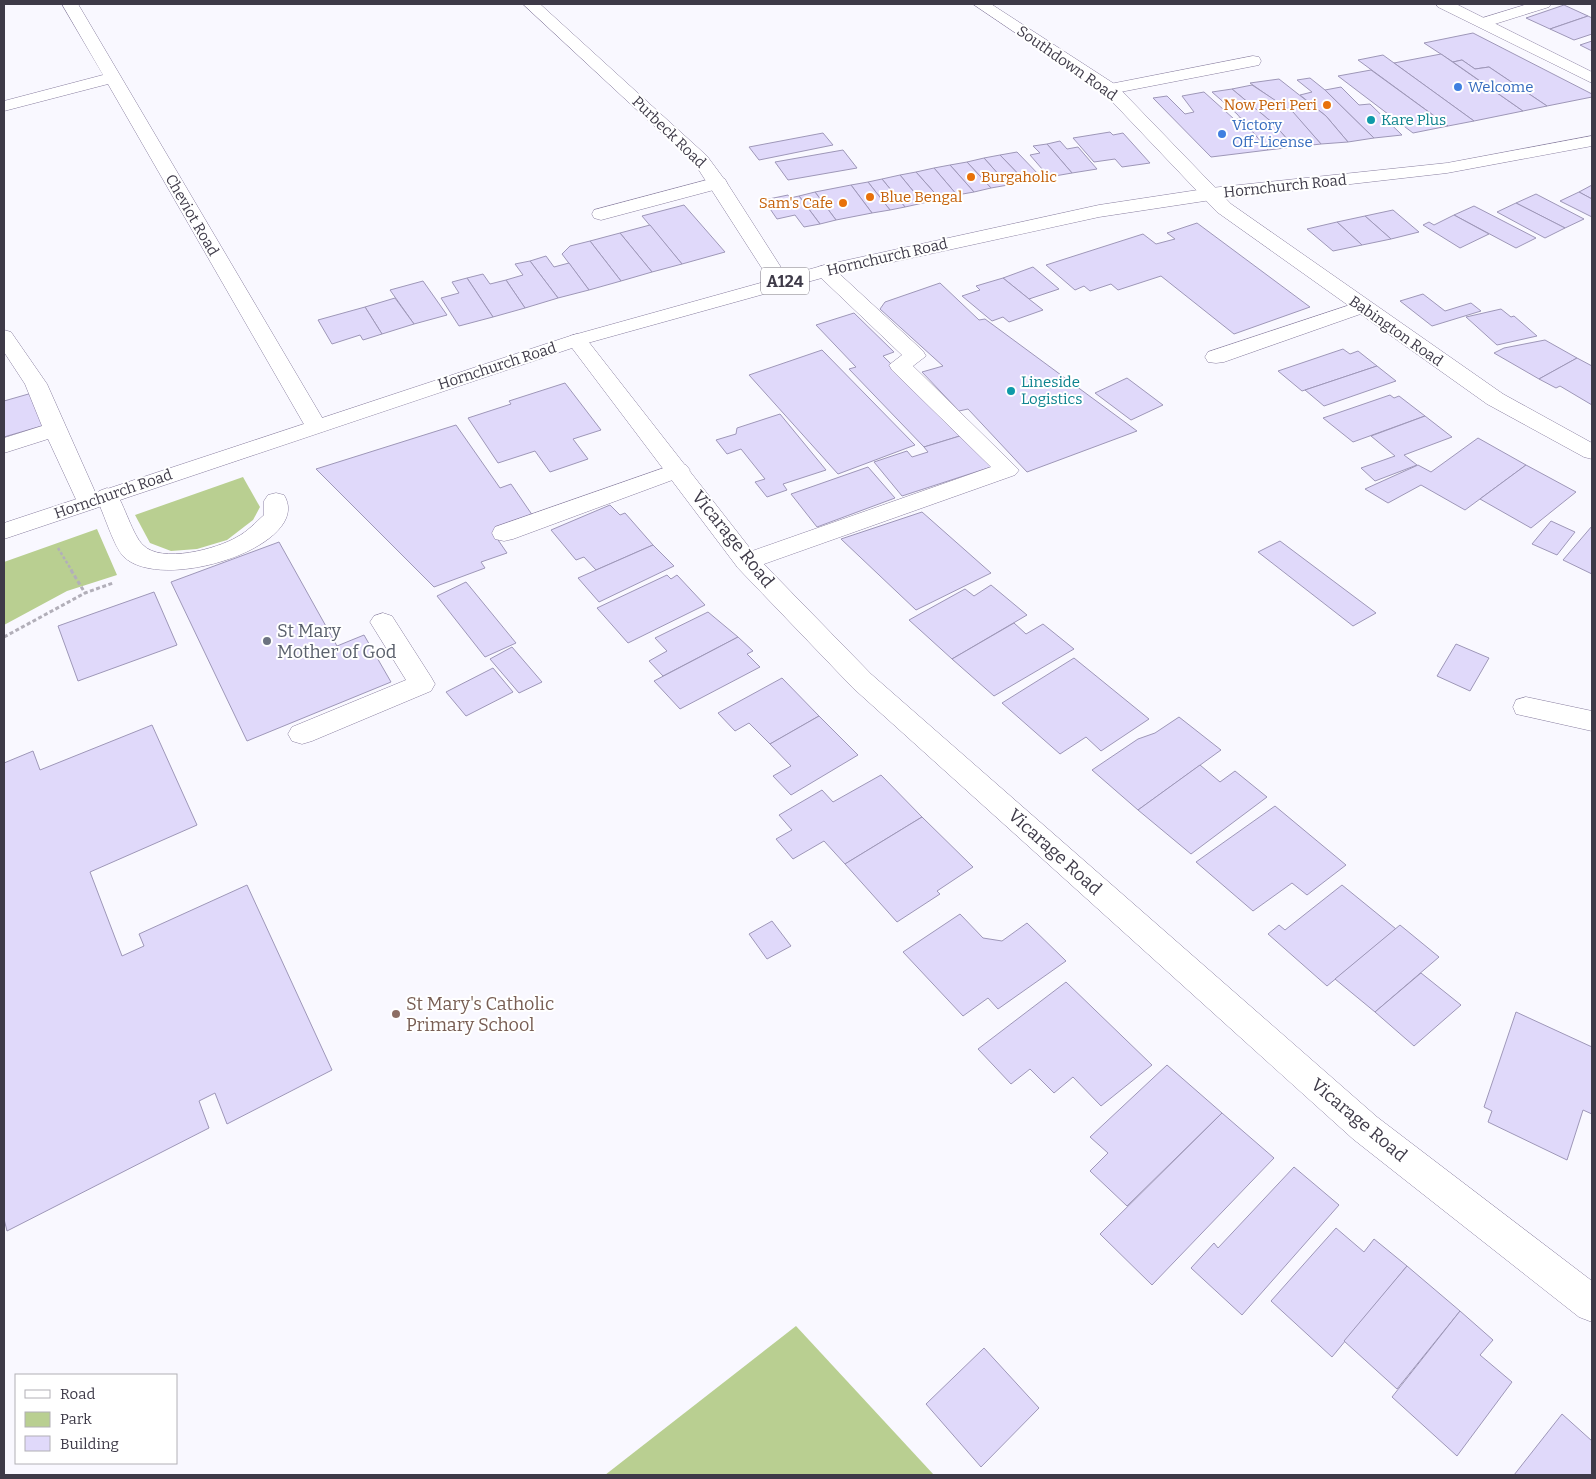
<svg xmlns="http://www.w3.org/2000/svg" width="1596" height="1479" font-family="Bitter,serif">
<rect width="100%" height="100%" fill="#f9f8ff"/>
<!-- green -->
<g fill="#b9cf91">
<polygon points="243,477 260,507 253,520 227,540 197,549 171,551 150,543 135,515"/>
<polygon points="97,529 117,575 67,591 4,625 4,562"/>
<polygon points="796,1326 934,1475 605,1475"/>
</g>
<!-- building -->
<g fill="#e0d9fa" stroke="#9e97b8">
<polygon points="1564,5 1588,16 1550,29 1526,18"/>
<polygon points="1588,16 1592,18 1592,34 1574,40 1550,29"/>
<polygon points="1473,33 1592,94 1592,97 1547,106 1489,67 1475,69 1462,60 1453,62 1424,43"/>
<polygon points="1592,41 1592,51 1580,45"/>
<polygon points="1441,54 1523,111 1474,121 1394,63"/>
<polygon points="1383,55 1394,63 1474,121 1448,126 1358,60"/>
<polygon points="1462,60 1475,69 1489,67 1547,106 1523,111 1453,62"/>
<polygon points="1371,70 1448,126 1413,133 1338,76"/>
<polygon points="1310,78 1325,90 1374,138 1348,142 1326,116 1300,95 1312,92 1297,80"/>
<polygon points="1279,79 1326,116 1348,142 1321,144 1294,114 1250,83"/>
<polygon points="1252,85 1293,112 1321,144 1294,147 1274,124 1232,89"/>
<polygon points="1341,87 1359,105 1370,104 1402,135 1374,138 1325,90"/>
<polygon points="1232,89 1274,124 1294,147 1268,150 1237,114 1212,92"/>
<polygon points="1204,92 1234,119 1241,118 1268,150 1211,157 1153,98 1167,96 1185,114 1194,112 1182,96"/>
<polygon points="1110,132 1113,135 1123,133 1150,163 1122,167 1115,159 1094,162 1073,138"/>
<polygon points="823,133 833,145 759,160 749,147"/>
<polygon points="1060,141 1067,149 1078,147 1097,169 1072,173 1047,144"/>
<polygon points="1047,144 1072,173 1049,177 1030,155 1040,153 1033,146"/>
<polygon points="843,150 857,168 788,180 775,162"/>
<polygon points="1017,152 1041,177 1025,181 1000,155"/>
<polygon points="1000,155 1025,181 1008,185 984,158"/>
<polygon points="984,158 1008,185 991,188 967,162"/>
<polygon points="967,162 991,188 974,192 950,165"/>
<polygon points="950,165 974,192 957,195 934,168"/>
<polygon points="934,168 957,195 940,199 916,172"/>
<polygon points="916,172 940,199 923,203 900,175"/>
<polygon points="900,175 923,203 905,207 882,179"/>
<polygon points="882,179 905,207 890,210 868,182"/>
<polygon points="868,182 890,210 872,213 851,185"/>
<polygon points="851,185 872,213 836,220 815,192"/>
<polygon points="1592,185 1592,199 1579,192"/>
<polygon points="815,192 836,220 820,224 799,196"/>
<polygon points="1579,192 1592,199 1592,217 1560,201"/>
<polygon points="1536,194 1584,219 1565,228 1516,203"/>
<polygon points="788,195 790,198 799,196 820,224 804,227 795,215 777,219 764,200"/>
<polygon points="1516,203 1565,228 1545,238 1497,212"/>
<polygon points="684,205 725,252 682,264 642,216"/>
<polygon points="1474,206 1536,238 1516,248 1454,215"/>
<polygon points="1393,210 1419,232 1391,239 1365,216"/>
<polygon points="1454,215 1489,234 1460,248 1423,225 1429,222 1434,225"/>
<polygon points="1365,216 1391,239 1362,245 1337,222"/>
<polygon points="1337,222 1362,245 1333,251 1307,229"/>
<polygon points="1197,223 1310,307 1234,334 1161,276 1118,290 1111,284 1090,291 1084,286 1075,290 1046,265 1143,234 1156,244 1175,239 1167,233"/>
<polygon points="650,225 682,264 652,272 620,233"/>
<polygon points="620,233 652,272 621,281 590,241"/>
<polygon points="590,241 621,281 589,290 562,254 570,246"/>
<polygon points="546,256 554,267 569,263 589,290 558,298 530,261"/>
<polygon points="530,261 558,298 525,308 506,280 523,275 515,264"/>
<polygon points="1033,267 1059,289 1029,299 1003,278"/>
<polygon points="483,274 490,284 506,280 525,308 493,317 467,278"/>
<polygon points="467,278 493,317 459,326 441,298 459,293 452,282"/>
<polygon points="1003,278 1029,299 1043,310 1009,322 1003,317 992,321 962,296 980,290 976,286"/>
<polygon points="423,281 447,315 414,324 390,290"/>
<polygon points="940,283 979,320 985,319 1137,431 1027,472 968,409 959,411 922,372 943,366 880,309 885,302"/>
<polygon points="1423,294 1445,311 1471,303 1481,311 1432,326 1400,301"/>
<polygon points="395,298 414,324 382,334 365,307"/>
<polygon points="365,307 382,334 363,340 360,335 332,344 318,320"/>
<polygon points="1501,309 1511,317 1514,316 1537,336 1497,345 1466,317"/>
<polygon points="854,313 894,352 883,356 963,435 924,447 849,369 856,367 816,325"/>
<polygon points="1545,340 1577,358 1539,379 1494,353 1504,348"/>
<polygon points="1343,349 1350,354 1358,351 1377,366 1302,391 1278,371"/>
<polygon points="822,350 915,445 838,474 749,375"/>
<polygon points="1577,358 1592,366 1592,405 1560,386 1556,388 1539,379"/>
<polygon points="1377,366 1396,381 1324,406 1305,390"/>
<polygon points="1127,378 1163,405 1131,420 1095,393"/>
<polygon points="565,383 601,430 573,439 588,459 550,472 535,451 498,463 468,418 511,404 509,401"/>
<polygon points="32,393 45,425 4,437 4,401"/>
<polygon points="1390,395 1394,398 1399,396 1425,416 1353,442 1323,418"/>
<polygon points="780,414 826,470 783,484 787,490 767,497 755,482 765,479 741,449 727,454 716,440 736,434 737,428"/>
<polygon points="1425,416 1452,437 1404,455 1417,465 1375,481 1361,468 1395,456 1371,436"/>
<polygon points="456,425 500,488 511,484 535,519 494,534 507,553 481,562 485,568 434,587 316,469"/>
<polygon points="963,435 991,467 902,496 874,462 907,451 912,457 928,452 924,447"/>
<polygon points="1478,438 1526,465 1465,510 1421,485 1388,503 1365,489 1418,465 1431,472"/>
<polygon points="1526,465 1576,492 1531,528 1480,499"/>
<polygon points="868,467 895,498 817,527 791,494"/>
<polygon points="610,505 620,515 625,513 653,545 596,570 584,557 576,560 551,530"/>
<polygon points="922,512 991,573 916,610 841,539"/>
<polygon points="1551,521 1575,532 1557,555 1532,544"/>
<polygon points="1592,526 1592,574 1563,560"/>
<polygon points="1280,541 1376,613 1353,626 1258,552"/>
<polygon points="279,542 337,646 364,635 391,682 247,741 171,582"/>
<polygon points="653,545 674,566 599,602 578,578"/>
<polygon points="667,575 671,579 677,575 705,605 628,643 597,608"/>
<polygon points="466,582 516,643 485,657 437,596"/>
<polygon points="991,585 1027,615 952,659 909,620 965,589 974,596"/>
<polygon points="154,592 177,645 78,681 58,626"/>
<polygon points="708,612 738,637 663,676 649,661 667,651 655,638"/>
<polygon points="1014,623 1026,634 1043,624 1074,649 994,696 952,659"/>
<polygon points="738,637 753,651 747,654 760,667 680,709 654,681"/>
<polygon points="1456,644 1489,658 1470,691 1437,676"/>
<polygon points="512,647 542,682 519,693 490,659"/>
<polygon points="1074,658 1149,719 1101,751 1086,737 1060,754 1002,703"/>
<polygon points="493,668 513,692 466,716 446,692"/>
<polygon points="782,678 819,716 770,744 749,723 735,731 718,713"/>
<polygon points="819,716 858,755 791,795 773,776 791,766 770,744"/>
<polygon points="1179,717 1221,750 1138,810 1092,770 1138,739 1155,733"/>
<polygon points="152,725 197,825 90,872 122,956 144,946 139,934 247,885 332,1070 227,1124 215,1093 199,1101 209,1128 7,1231 4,1219 4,763 33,751 40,770"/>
<polygon points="1200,765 1220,782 1235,771 1267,797 1191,854 1138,810"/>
<polygon points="881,775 922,817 845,864 824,841 793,859 776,839 792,830 779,815 822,790 833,802"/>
<polygon points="1275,806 1346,865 1307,895 1292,883 1253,911 1196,862"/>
<polygon points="922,817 973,867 937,891 940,894 897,922 845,864"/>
<polygon points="1342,885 1396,929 1327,986 1268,934 1279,925 1285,930"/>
<polygon points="960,914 983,938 1002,941 1027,923 1066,961 998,1009 988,998 963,1016 903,952"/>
<polygon points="772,921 791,946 767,959 749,934"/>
<polygon points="1400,925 1439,957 1375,1012 1335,979"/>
<polygon points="1421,973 1461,1005 1414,1046 1375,1012"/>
<polygon points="1066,982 1152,1065 1101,1106 1073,1077 1054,1093 1030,1069 1011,1084 978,1049"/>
<polygon points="1516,1012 1592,1047 1592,1114 1583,1110 1567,1160 1488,1122 1492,1111 1484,1107"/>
<polygon points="1167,1065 1222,1113 1127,1206 1090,1171 1108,1153 1090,1137"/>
<polygon points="1222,1113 1274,1158 1152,1285 1100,1234"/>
<polygon points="1294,1167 1339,1205 1242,1315 1191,1268 1214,1243 1218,1248"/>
<polygon points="1336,1228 1364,1252 1374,1239 1407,1266 1332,1357 1271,1301"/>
<polygon points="1407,1266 1460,1311 1397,1389 1344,1341"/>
<polygon points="1460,1311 1493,1340 1480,1355 1512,1382 1457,1456 1392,1397"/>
<polygon points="984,1348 1039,1408 981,1467 926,1404"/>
<polygon points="1562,1414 1592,1441 1592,1475 1514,1475"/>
</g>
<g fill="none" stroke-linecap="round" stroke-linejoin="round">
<defs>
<g id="service">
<polygon points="1528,4 1551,4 1549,7 1482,28 1474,23 1476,20"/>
<polygon points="1253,56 1259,57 1261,61 1259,65 1110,94 1104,93 1102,89 1104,85 1110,84"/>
<polygon points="718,177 725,179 727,183 725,187 601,220 594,218 592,214 594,210"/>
<polygon points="825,265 832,267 923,351 926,356 913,366 1019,470 1015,475 747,570 738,568 735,562 738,556 991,467 892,370 889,365 902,355 818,275 815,271 818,267"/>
<polygon points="1362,301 1369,303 1372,307 1369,311 1224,362 1216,363 1208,362 1205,357 1208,352"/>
<path d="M4,330L11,332L47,384L96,494L99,491L107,488L115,491C124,504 133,536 143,545C161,564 217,549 237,537C247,532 256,522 264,515V501L268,495L276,493L284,495C315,545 161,595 123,556C114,546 105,517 99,504L96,508L88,510L80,508L48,439L4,453V438L42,426L25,384L4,352Z"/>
<polygon points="678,463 686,465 690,470 686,475 513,539 504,541 495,539 492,533 495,527"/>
<polygon points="383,613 392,616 431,677 435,684 431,691 312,741 302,744 292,741 288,734 292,727 406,680 370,622 374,616"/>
<polygon points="1526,697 1592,711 1592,731 1516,714 1513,707 1516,700"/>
</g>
<g id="minor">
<polygon points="62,4 78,4 327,426 324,431 316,433 308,431 305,426 108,84 4,111 4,101 103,75"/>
<polygon points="523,4 540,4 707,156 727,183 791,283 788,287 781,289 774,287 695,164"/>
<polygon points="973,4 991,4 1116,85 1231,204 1503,394 1592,443 1592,459 1584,457 1487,404 1217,212 1104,93"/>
<polygon points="1436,4 1456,4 1592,72 1592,83 1438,7"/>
<polygon points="577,334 584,336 756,556 871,674 1377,1117 1592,1281 1592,1322 1579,1317 1353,1139 853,688 738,568 566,340 570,336"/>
</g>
<polygon id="primary" points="1592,136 1592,146 1447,173 1211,200 1099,217 829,276 584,344 4,539 4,523 570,336 825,265 1099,205 1211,188 1447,163"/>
</defs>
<!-- service casing -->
<use href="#service" stroke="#897fa0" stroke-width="1"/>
<!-- minor casing -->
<use href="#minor" stroke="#897fa0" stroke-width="1"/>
<!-- primary casing -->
<use href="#primary" stroke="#897fa0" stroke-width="1"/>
<!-- path-far1 -->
<polyline stroke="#b2afb9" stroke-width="2.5" stroke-dasharray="3 2" stroke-linecap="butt" points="58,548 72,571"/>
<!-- path -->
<g stroke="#b2afb9" stroke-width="3" stroke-dasharray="4 2.5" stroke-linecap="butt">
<polyline points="71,570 85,593"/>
<polyline points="4,637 85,593 113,583"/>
</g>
<!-- service -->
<use href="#service" fill="#fff" fill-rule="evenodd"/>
<!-- minor -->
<use href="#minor" fill="#fff" fill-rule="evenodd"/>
<!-- primary -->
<use href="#primary" fill="#fff" fill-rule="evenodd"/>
</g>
<!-- markers -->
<g fill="#3f7fe0" stroke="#fff" stroke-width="2">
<circle cx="1458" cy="87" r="5"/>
<circle cx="1222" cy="134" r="5"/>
</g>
<g fill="#e8710a" stroke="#fff" stroke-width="2">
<circle cx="1327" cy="105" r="5"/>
<circle cx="971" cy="177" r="5"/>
<circle cx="870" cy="197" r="5"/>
<circle cx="843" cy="203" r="5"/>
</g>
<g fill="#0f9aa8" stroke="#fff" stroke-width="2">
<circle cx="1371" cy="120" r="5"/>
<circle cx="1011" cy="391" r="5"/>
</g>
<circle fill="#6b7280" stroke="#fff" stroke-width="2" cx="267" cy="641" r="5"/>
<circle fill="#8d6e63" stroke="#fff" stroke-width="2" cx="396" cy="1014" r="5"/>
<g text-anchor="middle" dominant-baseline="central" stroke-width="4" stroke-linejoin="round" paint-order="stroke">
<!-- far-street labels -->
<g font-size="15" fill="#3e3a48" stroke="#fff">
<text transform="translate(1067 63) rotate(35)">Southdown Road</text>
<text transform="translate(669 132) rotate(44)">Purbeck Road</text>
<text transform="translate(1285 186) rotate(-6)">Hornchurch Road</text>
<text transform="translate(192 215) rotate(60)">Cheviot Road</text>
<text transform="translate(887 257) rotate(-13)">Hornchurch Road</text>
<text transform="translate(1396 331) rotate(35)">Babington Road</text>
<text transform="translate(497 366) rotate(-18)">Hornchurch Road</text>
<text transform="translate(113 494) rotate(-19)">Hornchurch Road</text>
</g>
<!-- far-shop labels -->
<g font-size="15" fill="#366cbe" stroke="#fff" text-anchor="start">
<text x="1468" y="87">Welcome</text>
<text x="1232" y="125">Victory<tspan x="1232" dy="17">Off-License</tspan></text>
</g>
<!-- far-food labels -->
<g font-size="15" fill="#c56008" stroke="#fff" text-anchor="end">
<text x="1317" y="105">Now Peri Peri</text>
<text x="981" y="177" text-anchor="start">Burgaholic</text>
<text x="880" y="197" text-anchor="start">Blue Bengal</text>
<text x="833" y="203">Sam's Cafe</text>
</g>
<!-- far-culture labels -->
<g font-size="15" fill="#0d838f" stroke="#fff" text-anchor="start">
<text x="1381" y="120">Kare Plus</text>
<text x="1021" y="382">Lineside<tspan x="1021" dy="17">Logistics</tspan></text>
</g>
<!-- shield labels -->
<rect fill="#fff" stroke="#78757f" stroke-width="1" x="761" y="267.5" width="48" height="27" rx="4"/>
<g font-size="16" font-weight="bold" fill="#3e3a48">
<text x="785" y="281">A124</text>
</g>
<!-- street labels -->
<g font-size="18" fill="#3e3a48" stroke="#fff">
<text transform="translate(733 539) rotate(51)">Vicarage Road</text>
<text transform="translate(1055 852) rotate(42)">Vicarage Road</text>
<text transform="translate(1359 1120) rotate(40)">Vicarage Road</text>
</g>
<!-- worship labels -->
<g font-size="18" fill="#5b616d" stroke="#fff" text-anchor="start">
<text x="277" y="631">St Mary<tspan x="277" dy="21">Mother of God</tspan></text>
</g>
<!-- education labels -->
<g font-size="18" fill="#785e54" stroke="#fff" text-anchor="start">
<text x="406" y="1004">St Mary's Catholic<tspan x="406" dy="21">Primary School</tspan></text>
</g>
</g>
<!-- border -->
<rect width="1596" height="1479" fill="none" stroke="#3e3a48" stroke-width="10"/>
<!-- legend -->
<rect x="15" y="1374" width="162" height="90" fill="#ffffff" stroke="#b2b0b6"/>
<rect x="25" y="1390" width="25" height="8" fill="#ffffff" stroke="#b2b0b6"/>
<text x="60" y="1399" font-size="15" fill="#3e3a48">Road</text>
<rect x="25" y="1412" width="25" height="15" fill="#b9cf91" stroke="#b2b0b6"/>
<text x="60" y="1424" font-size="15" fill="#3e3a48">Park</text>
<rect x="25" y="1436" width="25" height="15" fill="#e0d9fa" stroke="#b2b0b6"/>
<text x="60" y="1449" font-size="15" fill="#3e3a48">Building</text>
</svg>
